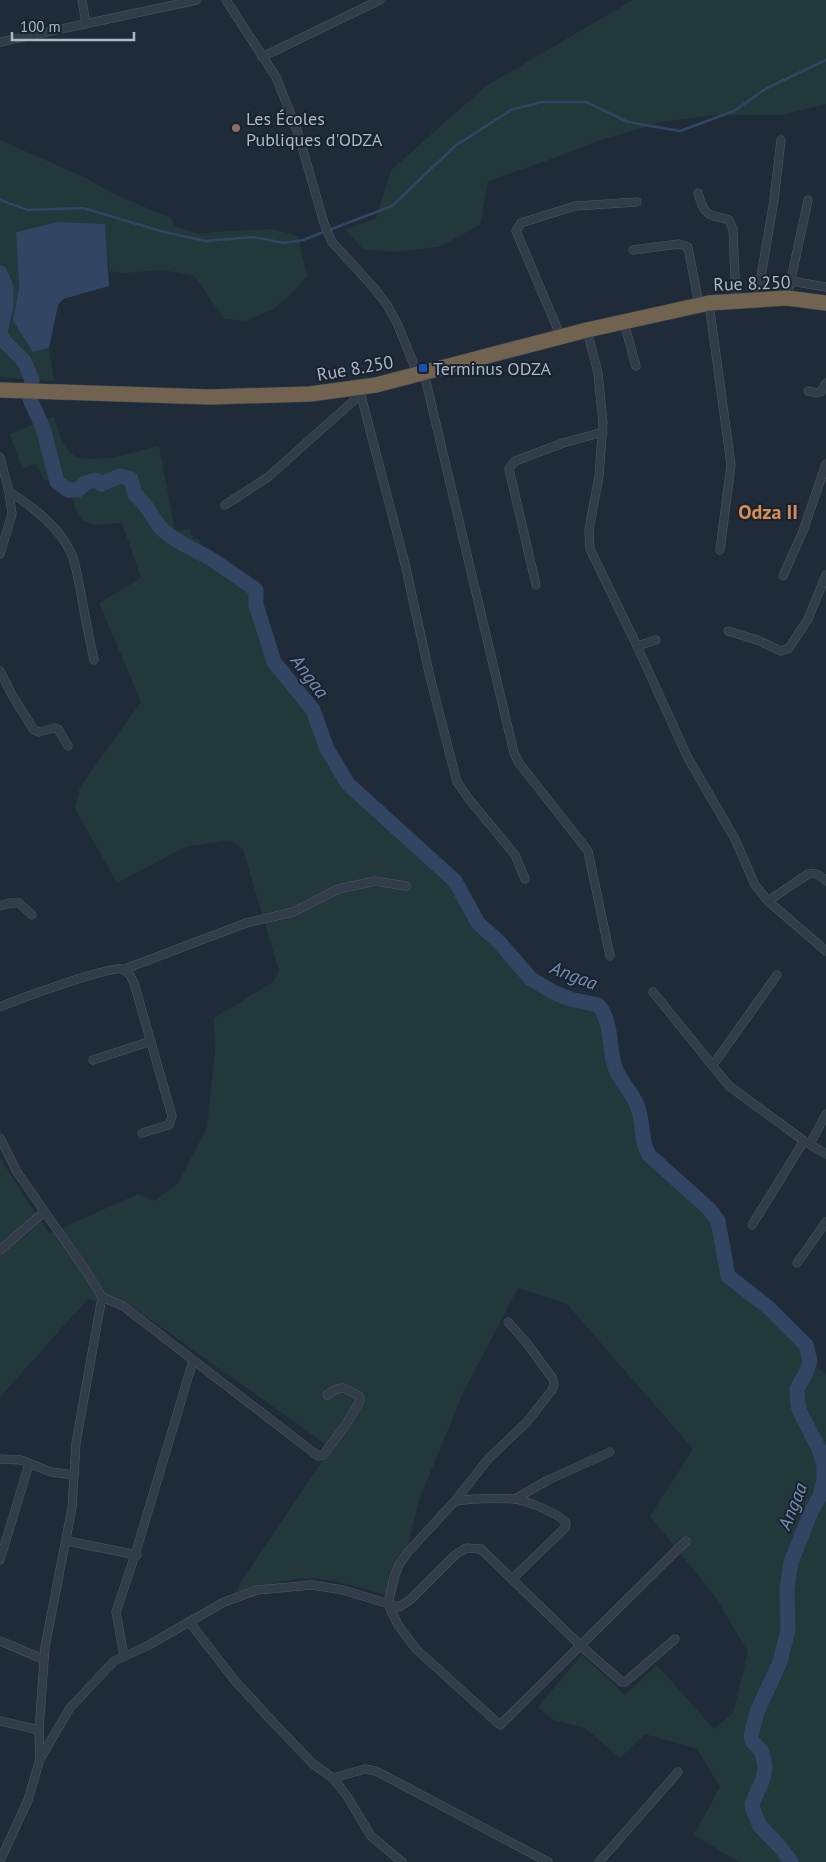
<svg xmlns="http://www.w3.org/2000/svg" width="826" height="1862" font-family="'PT Sans',sans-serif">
<rect width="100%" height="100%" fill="#202b3a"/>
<!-- green -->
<g fill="#22383b">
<polygon points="633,0 826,0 826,104 783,115 714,115 661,122 598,141 546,161 488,181 480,225 439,247 393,252 363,249 345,230 376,218 391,170 486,86"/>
<polygon points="0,140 86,178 114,194 171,218 175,226 200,234 214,232 273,229 298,236 307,276 293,292 272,310 245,321 225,319 211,300 195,276 162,270 124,273 109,271 105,224 16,232 19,288 13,321 33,352 49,348 54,381 0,377"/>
<path d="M54,416C58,428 61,446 72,454C89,467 139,451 159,446L175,531L190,529L193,539H199L202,551L256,590L257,605L274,662L313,710L327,749L348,784L455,881L478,923L499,942L531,979L553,992L570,999L598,1005C613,1022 608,1047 615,1067C620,1082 635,1094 639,1110C643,1125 641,1142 649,1155L709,1209L718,1221L728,1276L769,1308L806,1345L810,1362L826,1374V1862H739L694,1835L720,1787L697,1749L645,1734L620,1758L585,1728L553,1720L538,1707L582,1655L625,1695L657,1665L714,1729L733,1713L748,1652L714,1595L650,1516L693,1449L567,1304L518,1288L463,1393L419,1500L395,1598C371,1591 346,1582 320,1579C295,1576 260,1587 236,1593L240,1583L331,1448L134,1308L88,1299L0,1397V1158L49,1234L138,1194L155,1201L179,1182L207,1127L215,1052L214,1018L273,982L279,971L243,850L230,840L185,847L117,883L75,809L80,787L141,702L99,603L141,578L122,523L95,525L82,520C68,498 74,484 44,480L36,464L22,468L10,434Z"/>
</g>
<!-- water -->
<polygon fill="#324663" points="59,222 105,224 109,286 63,299 58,305 49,348 33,352 13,321 19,288 16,232"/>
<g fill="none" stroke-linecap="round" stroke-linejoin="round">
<!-- stream -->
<g stroke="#324663" stroke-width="2.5">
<polyline points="0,200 28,210 83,208 164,232 206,241 254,237 284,243 303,240 392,206 455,146 511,110 542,102 586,102 628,122 680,131 734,111 767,88 826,60"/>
<polyline points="824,1466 826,1465"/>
</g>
<!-- river -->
<path stroke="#324663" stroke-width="15" d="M0,273L6,287V305L0,332L3,340L24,361L32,380L30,399L43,428L57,482L68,490H78L85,483L96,480L101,484L120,476L131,479L135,495C148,503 152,521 164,531C178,544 195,549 211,559C226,569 241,579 256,590V605L274,662L313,710L327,749L348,784L455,881L478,923L499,942L531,979L553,992L570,999L598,1005C613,1022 608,1047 615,1067C620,1083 635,1094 639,1111C643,1125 641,1142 649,1155L709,1209L718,1221L728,1276L769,1308L806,1345L810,1361L806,1373L797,1389L798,1405L800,1412L819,1449L824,1466V1479L820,1496L811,1512L791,1562L787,1589L788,1630L780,1662L757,1712L751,1736L752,1741L762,1752L765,1767L763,1779L752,1804L753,1810L760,1826L781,1848L791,1862"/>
<defs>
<g id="street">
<polyline points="82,0 86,24"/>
<polyline points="226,0 276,77 298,133 324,223 332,242 375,289 387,305 397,323 418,375"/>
<polyline points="0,42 197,0"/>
<polyline points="262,57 380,0"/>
<path d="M698,193C705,217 706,213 729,220L733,229L736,301"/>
<polyline points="633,250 679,244 688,247 699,305"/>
<polyline points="791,281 826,287"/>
<polyline points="787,298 808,200"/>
<polyline points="757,300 774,200 781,140"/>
<polyline points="709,303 731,465 720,550"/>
<polyline points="624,323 636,366"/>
<polyline points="587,330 598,373 603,423 599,476 589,530 590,549 637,646 688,758 735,839 755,885 768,901 826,951"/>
<polyline points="561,337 516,231 521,223 575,206 637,202"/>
<polyline points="424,373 514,753 519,763 588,851 610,956"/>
<polyline points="359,388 405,564 430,677 457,782 469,799 515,855 525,879"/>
<polyline points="808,391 817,393 821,392 826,383"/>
<polyline points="0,457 9,492 12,514 0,554"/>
<path d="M9,492C31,505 59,527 70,551C76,562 77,576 80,588C84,612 89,636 94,660"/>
<polyline points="225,505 268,477 361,394"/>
<polyline points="783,576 803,531 826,464"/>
<polyline points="536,585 509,469 515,461 563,443 603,432"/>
<polyline points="728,631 757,640 781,651 789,648 808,619 826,575"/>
<polyline points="637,646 656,640"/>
<polyline points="0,671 12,695 34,730 39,732 55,728 58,729 68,746"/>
<path d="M768,901L808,874C816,872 820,875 826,881"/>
<polyline points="0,906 10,903 19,903 32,915"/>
<polyline points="125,969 246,923 293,912 338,889 375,881 406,886"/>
<polyline points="653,992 729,1086 804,1141 826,1154"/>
<path d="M0,1007C16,1000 109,966 122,969C129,971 131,977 134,983L172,1116L169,1125L142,1133"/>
<polyline points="93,1060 151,1041"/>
<polyline points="713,1065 777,975"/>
<path d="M0,1138L17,1172L88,1274L102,1297L123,1306L318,1456L323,1455L345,1426L360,1401L359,1396C343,1387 342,1384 327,1395"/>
<polyline points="810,1144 826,1114"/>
<polyline points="752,1225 804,1141"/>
<polyline points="0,1250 44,1212"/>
<polyline points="797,1263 826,1222"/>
<polyline points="508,1322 526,1342 553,1379 554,1385 552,1390 526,1423 489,1458 455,1501 408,1552 399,1565 394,1577 388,1604 398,1625 416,1649 500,1725 686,1541"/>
<polyline points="0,1459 21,1460 51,1472 74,1475"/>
<polyline points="515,1499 548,1480 610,1452"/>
<path d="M455,1501C474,1498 495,1498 514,1499C525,1500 560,1514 566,1523L565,1528L512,1579"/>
<polyline points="67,1541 137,1555"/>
<polyline points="0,1560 29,1464"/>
<polyline points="190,1623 236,1682 272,1721 313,1764 333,1778 347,1796 371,1836 402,1862"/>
<polyline points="0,1641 43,1659"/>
<polyline points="124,1656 116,1612 135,1555 193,1361"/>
<polyline points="0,1721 39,1730"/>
<polyline points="40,1759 39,1730 45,1647 72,1508 76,1443 102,1297"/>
<polyline points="333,1778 365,1769 376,1771 548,1862"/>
<polyline points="0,1861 28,1800 40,1759 70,1708 114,1661 147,1646 224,1602 257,1590 312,1585 343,1590 399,1607 410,1600 455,1555 466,1548 481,1549 581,1646 622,1682 625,1682 630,1678 675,1639"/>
<polyline points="599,1862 678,1772"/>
</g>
<polyline id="highway" points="0,390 210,397 310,394 376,385 587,330 709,303 787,298 826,303"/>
</defs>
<!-- street casing -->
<use href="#street" stroke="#4e5865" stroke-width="9"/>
<!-- highway casing -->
<use href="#highway" stroke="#3e4855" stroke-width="16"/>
<!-- street -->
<use href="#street" stroke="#333d4a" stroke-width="8"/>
<!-- highway -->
<use href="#highway" stroke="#716350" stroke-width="15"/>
</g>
<!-- markers -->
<circle fill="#8d6e63" stroke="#19222f" stroke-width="2" cx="236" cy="128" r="5"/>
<rect fill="#1a4fb4" stroke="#19222f" stroke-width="2" x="418" y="363" width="10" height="10" rx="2.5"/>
<g text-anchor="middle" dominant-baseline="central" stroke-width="4" stroke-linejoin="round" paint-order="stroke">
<!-- poi labels -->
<g font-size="18" fill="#aeb8c7" stroke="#19222f" text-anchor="start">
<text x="246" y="118">Les Écoles<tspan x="246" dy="21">Publiques d'ODZA</tspan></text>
<text x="433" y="368">Terminus ODZA</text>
</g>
<!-- street labels -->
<g font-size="18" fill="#aeb8c7" stroke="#19222f">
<text transform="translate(752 283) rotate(-2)">Rue 8.250</text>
<text transform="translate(355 368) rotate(-10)">Rue 8.250</text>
</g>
<!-- water labels -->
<g font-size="19" font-style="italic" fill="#748eb1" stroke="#19222f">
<text transform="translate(310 676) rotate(53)">Angaa</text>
<text transform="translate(574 975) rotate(21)">Angaa</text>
<text transform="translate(792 1506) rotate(-68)">Angaa</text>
</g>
<!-- quarter labels -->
<g font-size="20" font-weight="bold" fill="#da8e56" stroke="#19222f">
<text x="768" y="512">Odza II</text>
</g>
</g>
<!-- scale -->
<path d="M12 32v8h122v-8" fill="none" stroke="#aeb8c7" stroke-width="2.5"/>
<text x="20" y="32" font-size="15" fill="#aeb8c7" stroke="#19222f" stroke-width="4" paint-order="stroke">100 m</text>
</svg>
